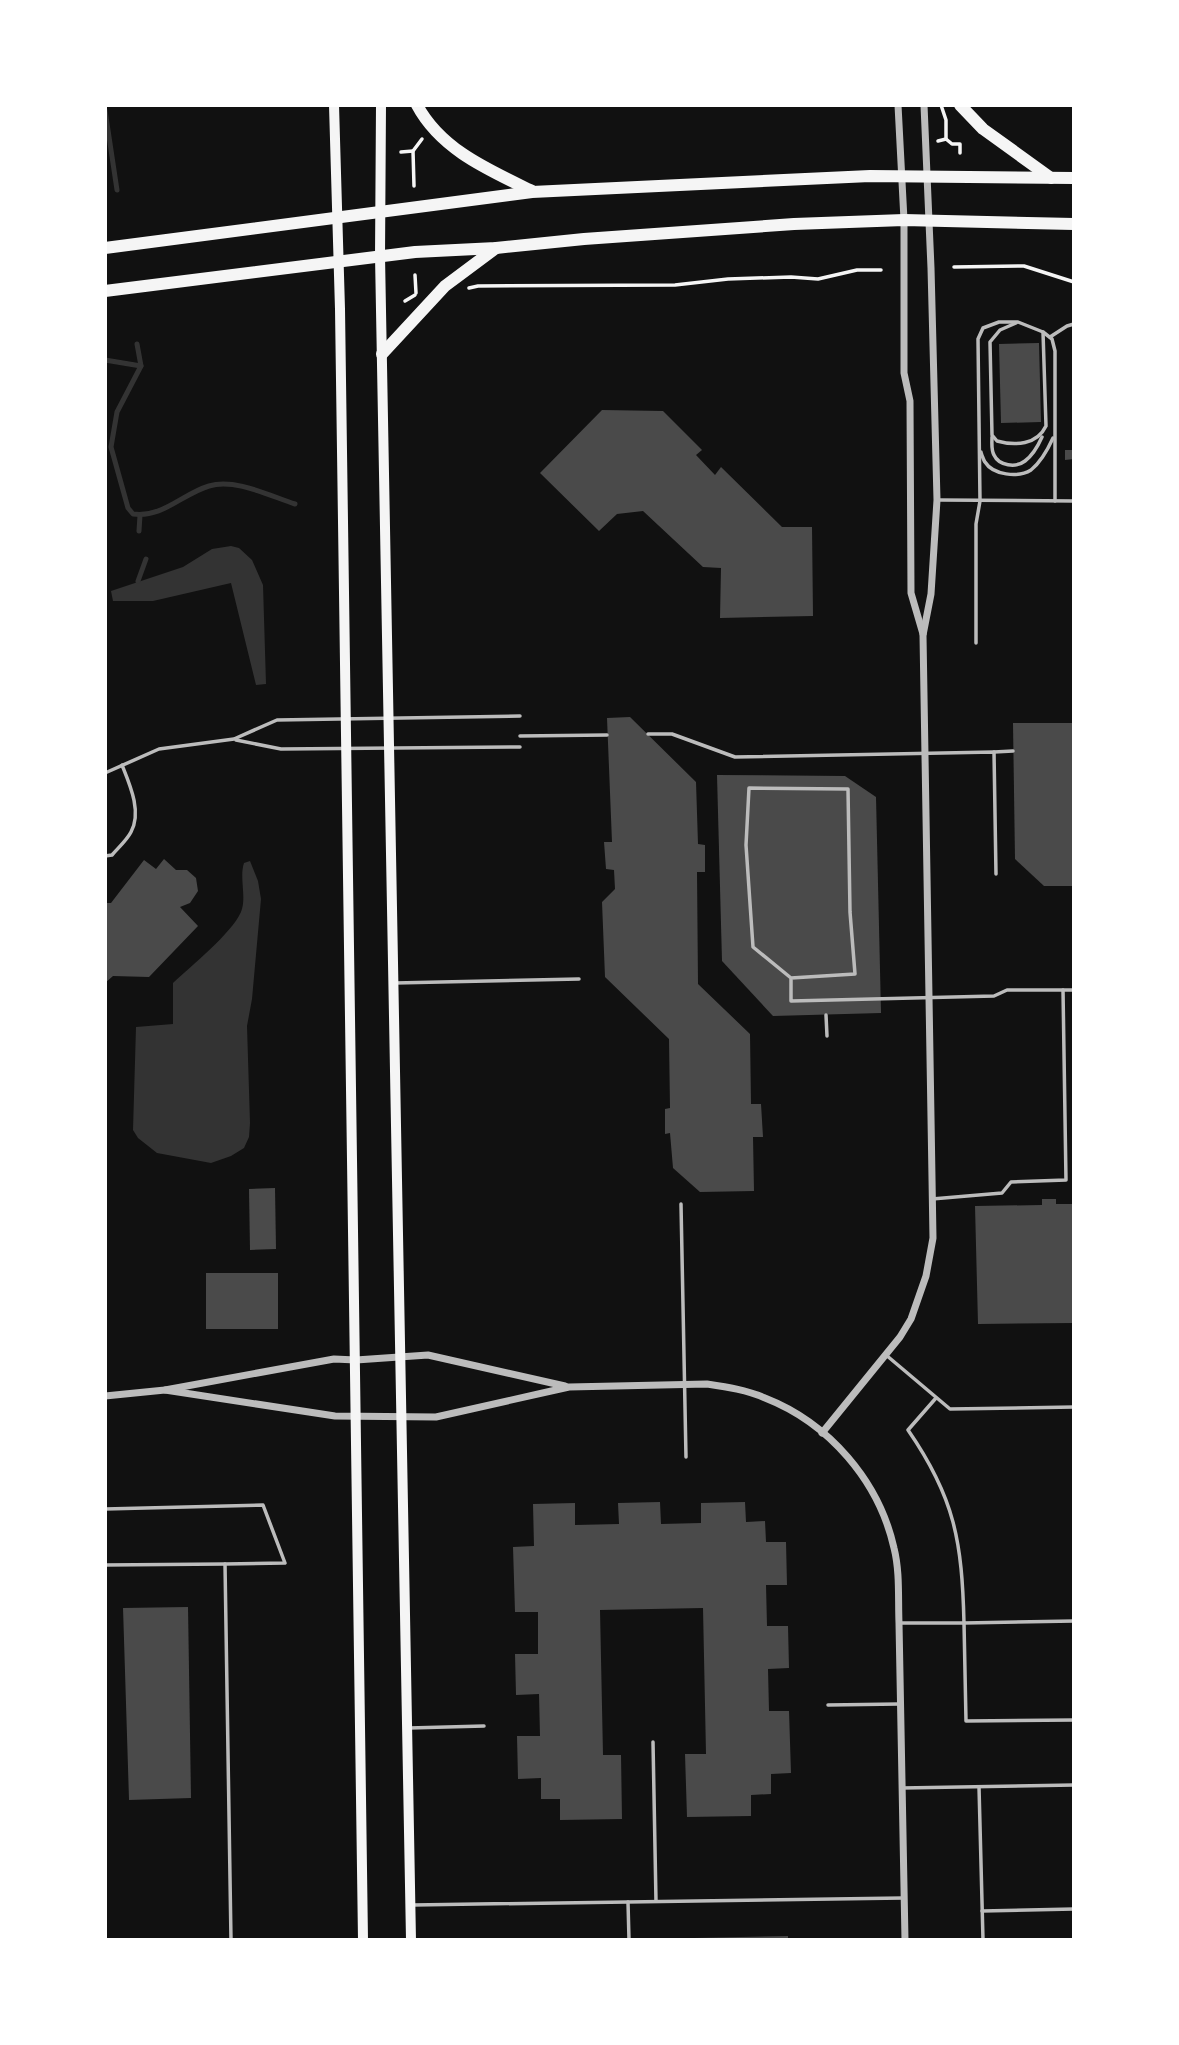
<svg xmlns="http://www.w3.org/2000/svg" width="1179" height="2045" font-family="'Nunito Sans',sans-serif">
<rect width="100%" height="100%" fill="#111"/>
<!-- water -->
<g fill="#333">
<polygon points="231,546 239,548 252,560 263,585 266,684 256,685 231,583 153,601 113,601 111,591 183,567 212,549"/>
<path d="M250,861L258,881L261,899L252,999L247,1026L250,1123L249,1137L244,1148L231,1156L211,1163L157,1153L138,1138L133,1130L136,1027L173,1024V983C192,965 231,934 241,912C247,897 239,878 244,863Z"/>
</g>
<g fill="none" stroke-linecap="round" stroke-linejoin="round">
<!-- stream -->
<g stroke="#333" stroke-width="5">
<polyline points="105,110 117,190"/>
<path d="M137,344L141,366L117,412L111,447L128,508L133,514C163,518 182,494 209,486C235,478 270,496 295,504"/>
<polyline points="105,360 141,366"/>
<polyline points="139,531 140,515"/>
<polyline points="138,581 146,559"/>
</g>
</g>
<!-- building -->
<g fill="#4a4a4a">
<polygon points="1039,343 1041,422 1001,423 999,344"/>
<polygon points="602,410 663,411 702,450 696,455 715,475 721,467 782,527 812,527 813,616 720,618 721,568 703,567 643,511 617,514 599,531 540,473"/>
<polygon points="1065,450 1074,450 1074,459 1065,460"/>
<polygon points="630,717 696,782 698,844 705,845 705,872 697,872 698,984 750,1034 751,1104 761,1104 763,1137 753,1137 754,1191 700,1192 673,1168 670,1133 665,1134 665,1109 670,1108 669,1039 605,977 602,902 615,889 614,870 606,869 604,842 612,842 607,718"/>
<polygon points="1013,723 1074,723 1074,886 1044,886 1015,859"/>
<polygon points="717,775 845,776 876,797 881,1013 773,1016 722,961"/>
<polygon points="164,859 176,870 187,870 196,878 198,891 190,903 180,907 198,926 149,977 113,976 105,983 105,903 111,903 144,860 156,869"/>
<polygon points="275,1188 276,1249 250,1250 249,1189"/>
<polygon points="1042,1199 1056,1199 1056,1204 1074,1204 1074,1323 978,1324 975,1206 1042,1205"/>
<rect x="206" y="1273" width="72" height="56"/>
<polygon points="660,1502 661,1524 701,1523 701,1503 745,1502 746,1522 765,1521 766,1542 786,1542 787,1585 766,1585 767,1626 788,1626 789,1668 768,1669 769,1711 789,1711 791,1773 771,1774 771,1794 751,1795 751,1816 687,1817 685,1754 706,1754 703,1608 600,1610 603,1755 621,1755 622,1819 560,1820 560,1799 541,1799 541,1778 518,1779 517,1736 540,1736 539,1694 516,1695 515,1654 538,1654 538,1612 515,1612 513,1547 534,1546 533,1504 575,1503 575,1525 619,1524 618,1503"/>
<polygon points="188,1607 191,1798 129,1800 123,1608"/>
<polygon points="788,1936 788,1940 695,1940 694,1938"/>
</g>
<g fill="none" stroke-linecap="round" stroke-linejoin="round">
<!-- path -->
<g stroke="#f5f5f5" stroke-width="3.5">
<polyline points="941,105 946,120 946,139"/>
<polyline points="938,141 946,139 952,144 960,144 960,153"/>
<polyline points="401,152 413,151"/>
<polyline points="414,186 413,151 422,139"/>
<polyline points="954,267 1024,266 1074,282"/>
<polyline points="415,275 416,293"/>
<polyline points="469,288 478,286 675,285 728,279 791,277 818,279 857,270 881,270"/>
<polyline points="405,301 415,295"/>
</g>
<!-- service -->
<g stroke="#bcbcbc" stroke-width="3.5">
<path d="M1016,323L1000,330L990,342L992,435L997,441C1015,446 1037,445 1046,426L1043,332"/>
<polyline points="1050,337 1067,326 1074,324"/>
<path d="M992,437C992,443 991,450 994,455C999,466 1016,468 1025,461C1033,455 1038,446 1042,437"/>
<path d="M981,452C981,453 984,461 985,462C993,475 1018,478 1031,470C1041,462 1048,449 1053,438"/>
<polyline points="939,500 1074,501"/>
<polyline points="976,643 976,524 980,501 978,339 983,328 999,322 1018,322 1043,332 1052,339 1055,351 1055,501"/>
<polyline points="648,734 672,734 735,757 994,752 996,874"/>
<polyline points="520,736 607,735"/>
<polyline points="236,740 281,749 520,747"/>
<polyline points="994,752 1013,751"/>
<polyline points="105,773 159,749 234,739 277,720 520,716"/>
<path d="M105,856L112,855C118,848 127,840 131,832C142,812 130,785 122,765"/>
<polyline points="791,978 855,974 850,912 848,789 749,788 746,845 753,947 791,978 791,1001 994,996 1007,990 1074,990"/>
<polyline points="395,983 579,979"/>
<polyline points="826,1015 827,1036"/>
<polyline points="932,1199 1002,1193 1011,1182 1066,1180 1063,990"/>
<polyline points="681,1204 686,1457"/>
<polyline points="886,1355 950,1409 1074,1407"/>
<path d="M936,1398L908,1430C955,1498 962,1542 964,1623L1074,1621"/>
<polyline points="105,1509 263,1505 285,1563 225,1564 231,1940"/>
<polyline points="105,1565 225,1564"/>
<polyline points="899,1623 964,1623 966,1721 1074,1720"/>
<polyline points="828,1705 899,1704"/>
<polyline points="409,1728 484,1726"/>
<polyline points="653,1742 656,1901"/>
<polyline points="979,1787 983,1940"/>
<polyline points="902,1788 1074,1785"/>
<polyline points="628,1902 629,1940"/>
<polyline points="413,1905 903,1898"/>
<polyline points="982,1911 1074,1909"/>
</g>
<!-- minor -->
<g stroke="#bcbcbc" stroke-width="7">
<polyline points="898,105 904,220 904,373 910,401 911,593 923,634"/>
<path d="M165,1390L335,1416L436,1417L569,1387L707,1384C727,1387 747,1390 765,1398C829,1423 879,1481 894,1548C900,1572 898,1598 899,1623L905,1940"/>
<polyline points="105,1396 165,1390 334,1359 356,1360 428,1355 565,1386"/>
<polyline points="822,1433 900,1337 911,1319 926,1276 933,1238 923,635 931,594 937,500 931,268 924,105"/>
</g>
<!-- secondary -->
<g stroke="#f5f5f5" stroke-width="10">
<polyline points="334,105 340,309 363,1940"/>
<polyline points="381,105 380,256 411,1940"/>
</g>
<!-- primary -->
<g stroke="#f5f5f5" stroke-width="12">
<path d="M417,105C441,150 489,170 532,191"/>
<polyline points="960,105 983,129 1051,178"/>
<polyline points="105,248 532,192 870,176 1074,178"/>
<polyline points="105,291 415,252 496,248 584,239 794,224 904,220 1074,224"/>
<polyline points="382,354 445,286 496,248"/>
</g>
</g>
<!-- border -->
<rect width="1179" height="2045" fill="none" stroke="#ffffff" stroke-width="214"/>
</svg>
